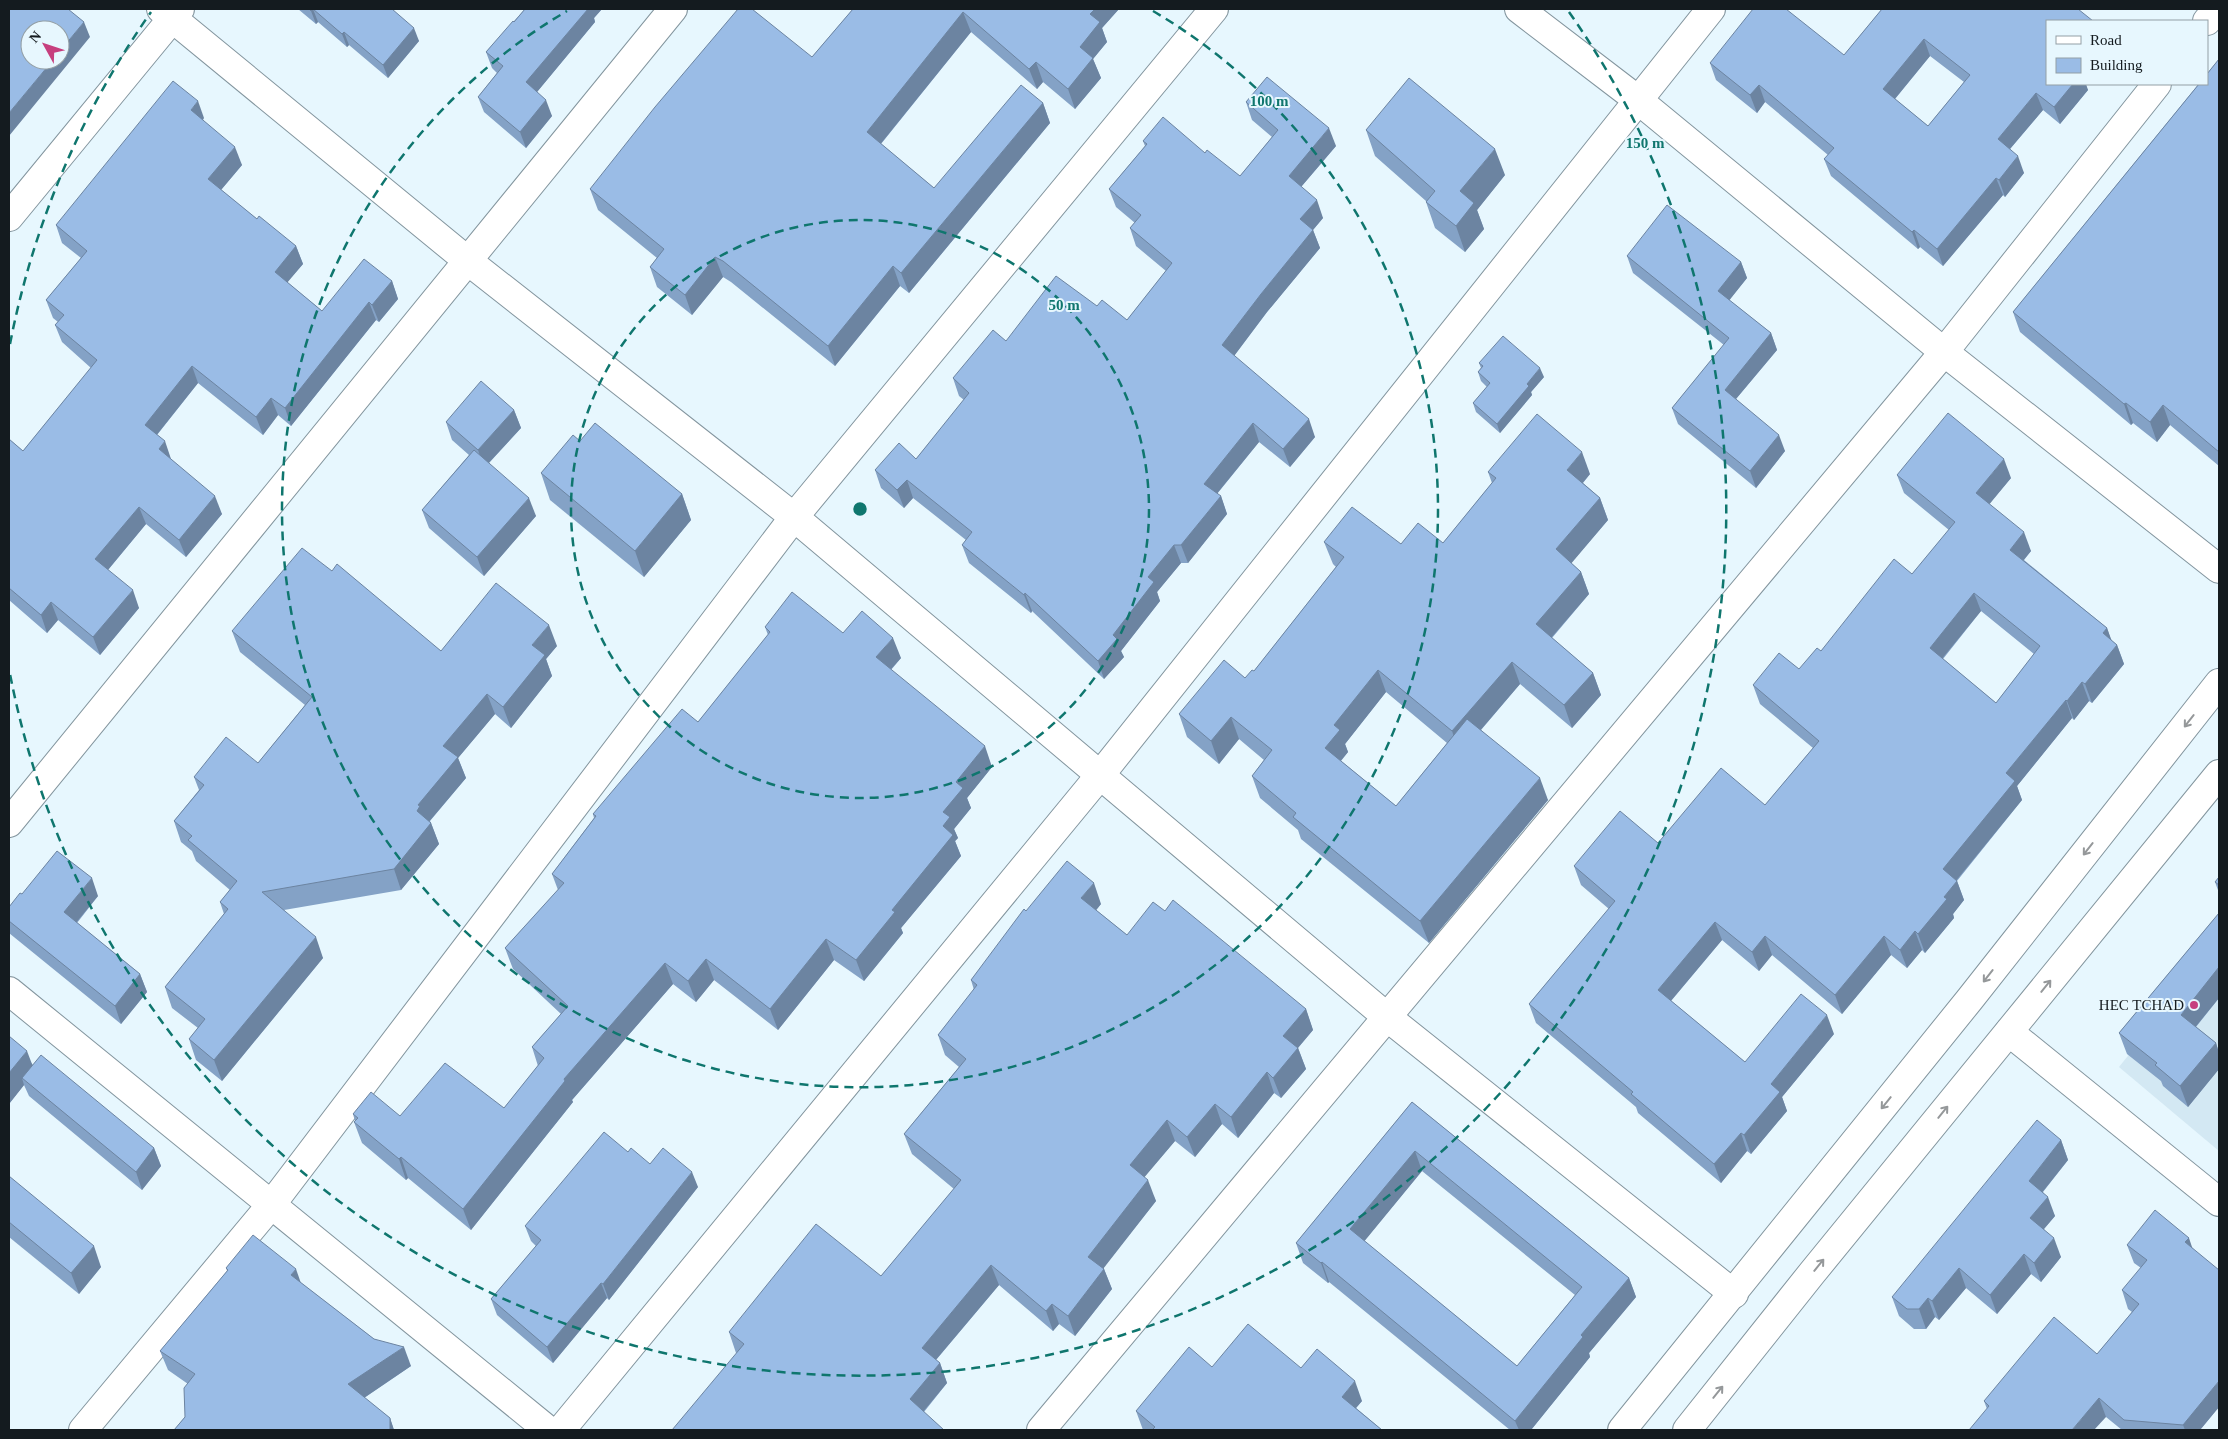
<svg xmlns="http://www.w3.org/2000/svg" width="2228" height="1439" font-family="'Times New Roman',serif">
<rect width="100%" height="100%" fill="#e7f7fe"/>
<!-- built -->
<polygon fill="#d3e8f3" points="2219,943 2219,1151 2119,1067"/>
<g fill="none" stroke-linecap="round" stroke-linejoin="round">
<defs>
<g id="street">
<polyline points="161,9 468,261 794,517 1387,1017 1734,1294"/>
<polyline points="1519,9 1638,100 1944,352 2219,569"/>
<polyline points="2207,21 2217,9"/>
<polyline points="9,217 180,9"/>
<polyline points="9,823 673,9"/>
<polyline points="9,991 548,1430"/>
<polyline points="2009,1032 2219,1202"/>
<polyline points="83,1430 271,1205 794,517 1214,9"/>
<polyline points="561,1430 1101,774 1711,9"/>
<polyline points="1041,1430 1944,352 2157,84"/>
</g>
<g id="primary">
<polyline points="1622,1430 1970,999 2219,683"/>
<polyline points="1687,1430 1812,1273 2219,774"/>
</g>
</defs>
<!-- street casing -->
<use href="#street" stroke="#83959e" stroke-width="30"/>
<!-- primary casing -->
<use href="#primary" stroke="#83959e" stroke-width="30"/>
<!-- street -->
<use href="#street" stroke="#fff" stroke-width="28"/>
<!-- primary -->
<use href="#primary" stroke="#fff" stroke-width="28"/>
</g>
<!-- wall -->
<g fill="#84a2c6" fill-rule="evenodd">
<polygon points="298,9 392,9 419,41 388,78 349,45 347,47 318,22 316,24"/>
<polygon points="525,9 602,9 594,18 595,22 537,92 552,116 526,148 484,112 478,97 497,73 492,68 486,52"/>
<polygon points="853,9 1119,9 1102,28 1107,42 1093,59 1101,78 1075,109 1043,82 1037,89 971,32 881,144 934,188 1043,103 1050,123 909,293 900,286 835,366 731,282 723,277 692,315 657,287 650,267 657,258 598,210 590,189 812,57"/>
<path d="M1882,9L2047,21L2088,90L2060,124L2043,110L2010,149L2024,173L2005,197L2003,195L1943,266L1920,247L1918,249L1831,176L1824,159L1828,155L1765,102L1757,113L1716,80L1710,63L1844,55ZM1930,56L1964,82L1928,126L1895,99Z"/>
<polygon points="2219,59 2219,466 2170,425 2157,442 2133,423 2131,425 2020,332 2013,312"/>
<polygon points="1246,102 1336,146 1301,187 1323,218 1313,230 1320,248 1267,312 1234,356 1315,437 1290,467 1259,442 1217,494 1221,496 1227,514 1188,563 1181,563 1157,592 1160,601 1121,651 1124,657 1104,679 1032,611 1031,613 969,563 962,545 966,540 913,498 904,508 881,488 875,470 916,459 964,400 959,396 953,378 1006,341 1097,306 1127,320 1166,271 1136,246 1130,228 1135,223 1116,207 1109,189 1145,146 1143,141 1205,153 1240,176 1272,137 1252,120"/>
<polygon points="204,118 203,120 242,165 221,190 257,219 296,246 303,264 287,282 322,311 392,281 398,299 379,322 376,320 291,426 278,415 263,435 198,383 157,435 171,459 222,514 186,557 146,524 108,570 139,608 100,655 58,620 47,633 9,600 9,439 23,451 91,368 62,342 55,325 58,322 53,318 46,300 81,258 62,243 56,225"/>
<polygon points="1366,130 1505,175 1477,210 1484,229 1465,252 1435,228 1426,202 1426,201 1375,156"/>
<polygon points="1627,256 1741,262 1747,278 1729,300 1771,333 1777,350 1736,399 1785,451 1756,488 1678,424 1672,408 1724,345 1633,273"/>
<polygon points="1479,363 1544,377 1531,392 1532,395 1500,433 1476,412 1473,403 1487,387 1481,381 1478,372 1481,368"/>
<polygon points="514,410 521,428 489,463 536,516 484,576 429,528 422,510 469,455 452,440 446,422"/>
<polygon points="580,441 682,494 691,520 644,577 550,500 541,473"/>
<path d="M1488,472L1590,474L1583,483L1600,498L1608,520L1571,563L1581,572L1589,594L1552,638L1593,673L1601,695L1572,728L1520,684L1481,730L1548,800L1429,943L1301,839L1298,830L1260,798L1252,776L1264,760L1239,739L1219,764L1187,737L1179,714L1245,678L1254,671L1336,567L1333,564L1324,542L1401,544L1443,543L1492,483ZM1386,692L1447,743L1396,806L1341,761L1348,752L1345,744Z"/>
<path d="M1897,475L2011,478L1989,504L2031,551L2024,560L2107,628L2111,640L2117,645L2124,664L2092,703L2089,701L2074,720L2072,718L2017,786L2022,800L1957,881L1964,900L1953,914L1954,918L1925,953L1922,950L1907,968L1891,955L1842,1014L1772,955L1759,971L1722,940L1671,1001L1745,1062L1834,1034L1782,1097L1787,1111L1751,1154L1747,1151L1721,1183L1638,1113L1636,1107L1536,1023L1529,1004L1609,909L1581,885L1574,866L1658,843L1765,805L1813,748L1760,704L1753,685L1799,669L1912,574L1949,530L1904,493ZM1981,611L2034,654L1996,703L1943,659Z"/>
<polygon points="332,571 441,651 557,646 546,659 552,676 511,728 495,714 458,758 466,778 430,821 431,823 439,844 401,890 284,910 323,958 222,1081 196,1060 189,1039 198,1028 172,1008 165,987 224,914 220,902 230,890 196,861 192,851 181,842 174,821 199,790 194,777 258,763 305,705 240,652 232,631"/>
<polygon points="765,627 843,633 901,658 891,670 992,767 967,798 971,808 954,829 958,838 955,841 961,856 901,928 903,933 864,981 834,960 778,1030 714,980 696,1002 673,984 572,1100 573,1102 471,1230 408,1178 406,1180 362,1143 354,1122 355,1121 353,1114 400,1116 504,1108 538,1066 532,1047 561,1014 513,969 505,948 558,890 552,874 594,818 593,814 698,722 768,635"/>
<polygon points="2219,877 2219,893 2215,882"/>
<polygon points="22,894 98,896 77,923 140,974 147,992 121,1024 9,933 9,907"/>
<polygon points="1101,904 1096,910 1127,935 1165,911 1306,1009 1313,1030 1298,1048 1306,1069 1281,1098 1274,1093 1238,1138 1222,1124 1195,1157 1175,1141 1144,1177 1156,1201 1103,1268 1104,1269 1112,1289 1075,1336 1059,1324 1053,1331 999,1285 936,1360 940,1363 947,1383 924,1412 736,1353 729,1332 881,1276 954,1189 912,1154 904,1134 959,1067 945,1055 938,1035 974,990 971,980 1026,911"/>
<polygon points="2219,913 2219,998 2196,1027 2216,1043 2219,1053 2219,1069 2188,1107 2163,1086 2161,1081 2127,1054 2119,1033"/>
<polygon points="9,1036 33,1065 154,1148 161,1166 142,1190 29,1096 24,1085 9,1104"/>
<path d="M1412,1102L1629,1278L1636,1297L1589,1353L1590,1357L1531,1430H1510L1329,1282L1328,1283L1303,1263L1296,1243ZM1422,1171L1575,1295L1517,1366L1364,1241Z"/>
<polygon points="2061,1140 2068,1160 2043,1192 2055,1216 2044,1229 2061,1257 2041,1282 2031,1274 1997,1314 1966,1288 1939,1320 1935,1317 1926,1329 1914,1329 1899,1316 1892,1297"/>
<polygon points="628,1152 650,1164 698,1187 609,1300 607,1298 553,1363 497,1315 491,1299 536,1246 531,1241 525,1226"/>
<polygon points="9,1176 101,1267 79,1294 9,1237"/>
<polygon points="2127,1245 2193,1248 2219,1407 2200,1430 2122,1430 2106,1417 1987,1409 1984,1401 2097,1354 2132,1312 2128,1309 2122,1290 2141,1268 2134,1263"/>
<polygon points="226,1268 301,1283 374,1339 411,1366 364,1398 390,1418 394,1430 174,1430 185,1417 188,1384 168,1370 160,1351 227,1271"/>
<polygon points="1212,1367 1301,1368 1362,1401 1356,1408 1382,1430 1143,1430 1136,1411"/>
</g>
<!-- shaded-wall -->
<g fill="#6c84a1">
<polygon points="313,9 318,22 316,24 311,11"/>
<polygon points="588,9 602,9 594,18 595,22 532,98 526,82"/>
<polygon points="1095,9 1119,9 1102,28 1107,42 1093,59 1101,78 1075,109 1068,89 1080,47 1090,14"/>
<polygon points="963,12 971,32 874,152 867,132"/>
<polygon points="84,22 90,37 9,136 9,113 53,60 60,60 60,51"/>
<polygon points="414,28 419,41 388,78 383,65"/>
<polygon points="344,32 349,45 347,47 342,34"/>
<polygon points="1924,39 1930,56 1889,106 1883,89"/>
<polygon points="1036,62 1043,82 1037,89 1029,69"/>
<polygon points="2073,84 2086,84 2088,90 2060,124 2054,107"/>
<polygon points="1759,85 1765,102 1757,113 1750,95"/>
<polygon points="2036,93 2043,110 2004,156 1998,139"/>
<polygon points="546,100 552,116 526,148 520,132"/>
<polygon points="198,101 204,118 197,127 191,110"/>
<polygon points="1043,103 1050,123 909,293 901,273"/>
<polygon points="1329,128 1336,146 1295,194 1289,176"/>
<polygon points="235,147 242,165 215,197 208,179"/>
<polygon points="1495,149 1505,175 1477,210 1484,229 1465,252 1456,226 1460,191"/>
<polygon points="2018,156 2024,173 2005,197 1999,180"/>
<polygon points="1996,178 2003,195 1943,266 1937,249"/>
<polygon points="1317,200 1323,218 1307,237 1300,219"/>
<polygon points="1313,230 1320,248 1267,312 1228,364 1222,345 1261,294"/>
<polygon points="1914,230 1920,247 1918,249 1912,232"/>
<polygon points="296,246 303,264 281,290 275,272"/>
<polygon points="715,257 723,277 692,315 685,295"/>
<polygon points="1741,262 1747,278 1724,307 1718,291"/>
<polygon points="893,266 900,286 835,366 828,346"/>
<polygon points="392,281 398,299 379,322 372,305"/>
<polygon points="369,302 376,320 291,426 285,408"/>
<polygon points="1771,333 1777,350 1730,406 1725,390"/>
<polygon points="192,366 198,383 151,442 145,425"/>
<polygon points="1540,368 1544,377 1531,392 1532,395 1500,433 1497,424 1527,384"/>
<polygon points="271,398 278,415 263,435 256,417"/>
<polygon points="2126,403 2133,423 2131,425 2124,404"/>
<polygon points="2163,405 2170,425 2157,442 2150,422"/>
<polygon points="514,410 521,428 484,468 478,450"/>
<polygon points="1309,419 1315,437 1290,467 1283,449"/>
<polygon points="1253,423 1259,442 1210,502 1204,484"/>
<polygon points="1779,435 1785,451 1756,488 1750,471"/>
<polygon points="165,441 171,459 159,449"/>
<polygon points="1582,452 1590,474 1575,492 1567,470"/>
<polygon points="2004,459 2011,478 1983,512 1976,493"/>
<polygon points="907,480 913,498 904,508 897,490"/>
<polygon points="682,494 691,520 644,577 635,551"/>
<polygon points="215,496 222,514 186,557 179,540"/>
<polygon points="1221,496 1227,514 1188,563 1181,545"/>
<polygon points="529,498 536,516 484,576 477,557"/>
<polygon points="1600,498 1608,520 1564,572 1556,549"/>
<polygon points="139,507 146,524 102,577 95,559"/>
<polygon points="2024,532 2031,551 2017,568 2010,550"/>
<polygon points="1174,545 1181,563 1157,592 1160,601 1121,651 1124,657 1104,679 1098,661 1148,577"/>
<polygon points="1581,572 1589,594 1544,646 1536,624"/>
<polygon points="133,590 139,608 100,655 93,637"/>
<polygon points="1025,593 1032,611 1031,613 1024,595"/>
<polygon points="1974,593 1981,611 1936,666 1930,648"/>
<polygon points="51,602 58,620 47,633 41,615"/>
<polygon points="549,625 557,646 546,659 552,676 511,728 503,707 532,645"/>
<polygon points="2107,628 2114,647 2103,633"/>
<polygon points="893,638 901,658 883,678 876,657"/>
<polygon points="2117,645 2124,664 2092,703 2085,684"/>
<polygon points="1512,662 1520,684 1460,754 1452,731"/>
<polygon points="1378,670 1386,692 1345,744 1348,752 1333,770 1325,748 1334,725"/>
<polygon points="1593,673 1601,695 1572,728 1564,705"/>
<polygon points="2082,682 2089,701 2074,720 2067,701"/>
<polygon points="487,694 495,714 458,758 466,778 427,824 431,823 439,844 401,890 394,869 418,805 443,746"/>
<polygon points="2066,700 2072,718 2017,786 2022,800 1950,888 1943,869 2006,773"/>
<polygon points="1231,717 1239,739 1219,764 1211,741"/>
<polygon points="985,746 992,767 967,798 971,808 954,829 958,838 955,841 961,856 901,928 903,933 864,981 856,960 892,910 943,826 943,812 956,782"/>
<polygon points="1540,778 1548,800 1429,943 1420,921"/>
<polygon points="92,878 98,896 70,930 64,912"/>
<polygon points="1957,881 1964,900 1953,914 1954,918 1925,953 1918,934 1944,897"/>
<polygon points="1094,883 1101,904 1089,919 1081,898"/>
<polygon points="1715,922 1722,940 1664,1009 1658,990"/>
<polygon points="1915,931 1922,950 1907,968 1900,950"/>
<polygon points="1765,936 1772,955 1759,971 1752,952"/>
<polygon points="1884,936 1891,955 1842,1014 1835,995"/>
<polygon points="316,937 323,958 222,1081 214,1060"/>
<polygon points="826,939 834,960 778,1030 770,1009"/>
<polygon points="706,959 714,980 696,1002 688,981"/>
<polygon points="665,963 673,984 572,1100 573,1102 471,1230 463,1209 564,1079"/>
<polygon points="2219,967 2219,998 2188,1036 2181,1015"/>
<polygon points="140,974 147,992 121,1024 115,1006"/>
<polygon points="1306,1009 1313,1030 1291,1056 1283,1036"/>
<polygon points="1827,1015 1834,1034 1782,1097 1787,1111 1751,1154 1744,1135 1771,1084"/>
<polygon points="2216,1043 2219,1053 2219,1069 2188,1107 2180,1086"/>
<polygon points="1298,1048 1306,1069 1281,1098 1273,1078"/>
<polygon points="27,1051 35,1072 22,1078 24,1085 9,1104 9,1073"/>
<polygon points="1267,1072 1274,1093 1238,1138 1231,1117"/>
<polygon points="1215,1104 1222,1124 1195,1157 1187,1137"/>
<polygon points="1167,1120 1175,1141 1137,1186 1130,1165"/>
<polygon points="1741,1133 1747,1151 1721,1183 1714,1164"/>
<polygon points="2061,1140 2068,1160 2036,1200 2029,1181"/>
<polygon points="154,1148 161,1166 142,1190 136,1172"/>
<polygon points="1415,1151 1422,1171 1358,1249 1350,1229"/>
<polygon points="401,1157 408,1178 406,1180 399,1159"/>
<polygon points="692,1172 698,1187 609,1300 603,1284"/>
<polygon points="1148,1180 1156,1201 1096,1278 1088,1257"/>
<polygon points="2048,1197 2055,1216 2037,1237 2030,1218"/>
<polygon points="2054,1238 2061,1257 2041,1282 2034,1263"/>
<polygon points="2189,1238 2195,1256 2185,1242"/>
<polygon points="94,1246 101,1267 79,1294 71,1273"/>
<polygon points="2024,1254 2031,1274 1997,1314 1990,1295"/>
<polygon points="1322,1262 1329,1282 1328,1283 1321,1263"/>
<polygon points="991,1265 999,1285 929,1368 922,1348"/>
<polygon points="1959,1268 1966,1288 1939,1320 1932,1301"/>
<polygon points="296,1269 303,1289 291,1275"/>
<polygon points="1104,1269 1112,1289 1075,1336 1068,1316"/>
<polygon points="1629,1278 1636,1297 1589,1353 1590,1357 1531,1430 1519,1430 1515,1421 1581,1335"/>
<polygon points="601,1283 607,1298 553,1363 547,1347"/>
<polygon points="1928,1298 1935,1317 1926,1329 1919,1309"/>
<polygon points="1052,1304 1059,1324 1053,1331 1046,1311"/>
<polygon points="404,1347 411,1366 355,1404 348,1384"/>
<polygon points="940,1363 947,1383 917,1419 910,1399"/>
<polygon points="1355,1381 1362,1401 1349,1416 1342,1397"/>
<polygon points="2219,1381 2219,1407 2200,1430 2185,1430 2183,1425"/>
<polygon points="2099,1398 2106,1417 2094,1430 2072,1430"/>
<polygon points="390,1418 394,1430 390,1430"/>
</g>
<!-- building -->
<g fill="#9abce6" stroke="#6c84a1" fill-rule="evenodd">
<polygon points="9,9 68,9 84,22 60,51 60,30 30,30 30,60 53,60 9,113"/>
<polygon points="309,9 392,9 414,28 383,65 344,32 342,34 313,9 311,11"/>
<polygon points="525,9 588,9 526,82 546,100 520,132 478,97 503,66 486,52 513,21 514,22"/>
<polygon points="738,9 752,9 812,57 853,9 1095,9 1090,14 1100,22 1080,47 1093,58 1068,89 1036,62 1029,69 963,12 867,132 934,188 1021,85 1043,103 901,273 893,266 828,346 723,261 715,257 685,295 650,267 664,249 590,189 655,107"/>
<path d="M1753,9H1786L1844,55L1882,9H2078L2093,21H2047V84H2073L2054,107L2036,93L1998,139L2018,156L1999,180L1996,178L1937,249L1914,230L1912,232L1824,159L1834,148L1759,85L1750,95L1710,63ZM1924,39L1970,75L1928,126L1883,89Z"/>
<polygon points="2219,59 2219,452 2163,405 2150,422 2126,403 2124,404 2013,312 2199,84 2207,84 2207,74"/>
<polygon points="1267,77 1329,128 1289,176 1317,200 1300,219 1313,230 1261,294 1222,345 1309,419 1283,449 1253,423 1204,484 1221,496 1181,545 1174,545 1148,577 1154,582 1113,635 1117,639 1098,661 1025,593 1024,595 962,545 972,532 907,480 897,490 875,470 899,443 916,459 969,393 953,378 993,330 1006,341 1056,276 1097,306 1102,300 1127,320 1172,263 1130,228 1141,215 1109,189 1147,144 1143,141 1163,117 1205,153 1207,150 1240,176 1278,130 1246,102"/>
<polygon points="1409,78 1495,149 1460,191 1474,203 1456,226 1426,202 1435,191 1366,130"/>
<polygon points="173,81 198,101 191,110 235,147 208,179 257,219 259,216 296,246 275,272 322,311 364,259 392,281 372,305 369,302 285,408 271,398 256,417 192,366 145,425 165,441 159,449 215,496 179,540 139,507 95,559 133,590 93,637 51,602 41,615 9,588 9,439 23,451 97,360 55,325 64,315 46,300 87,251 56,225"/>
<polygon points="1667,205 1741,262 1718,291 1771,333 1725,390 1779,435 1750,471 1672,408 1729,338 1627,256"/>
<polygon points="1503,336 1540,368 1527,384 1529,386 1497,424 1473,403 1490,383 1478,372 1483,366 1479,363"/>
<polygon points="481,381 514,410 478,450 446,422"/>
<path d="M1948,413L2004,459L1976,493L2024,532L2010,550L2107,628L2103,633L2117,645L2085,684L2082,682L2067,701L2066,700L2006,773L2015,781L1943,869L1957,881L1944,897L1947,899L1918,934L1915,931L1900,950L1884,936L1835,995L1765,936L1752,952L1715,922L1658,990L1745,1062L1801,994L1827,1015L1771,1084L1780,1092L1744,1135L1741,1133L1714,1164L1631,1094L1633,1092L1529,1004L1615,901L1574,866L1620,811L1658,843L1721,768L1765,805L1819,741L1753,685L1779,653L1799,669L1817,648L1821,651L1894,559L1912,574L1955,522L1897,475ZM1974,593L2040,646L1996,703L1930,648Z"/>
<polygon points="1537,414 1582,452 1567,470 1600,498 1556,549 1581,572 1536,624 1593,673 1564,705 1512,662 1452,731 1378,670 1334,725 1340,730 1325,748 1396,806 1467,719 1540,778 1420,921 1293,817 1296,813 1252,776 1272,750 1231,717 1211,741 1179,714 1224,660 1245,678 1252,670 1254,671 1344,557 1324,542 1352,507 1401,544 1418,523 1443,543 1496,478 1488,472"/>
<polygon points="595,423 682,494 635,551 541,473 573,435 580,441"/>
<polygon points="474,450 529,498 477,557 422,510"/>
<polygon points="302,548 332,571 337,564 441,651 496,583 549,625 532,645 545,655 503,707 487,694 443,746 458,757 418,805 420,806 417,811 431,823 394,869 262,892 316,937 214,1060 189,1039 205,1019 165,987 228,909 220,902 237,881 188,840 192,836 174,821 204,785 194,777 226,737 258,763 312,697 232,631"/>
<polygon points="792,592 843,633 862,611 893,638 876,657 985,746 956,782 963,788 943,812 950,817 943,826 953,835 892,910 895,912 856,960 826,939 770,1009 706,959 688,981 665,963 564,1079 565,1081 463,1209 401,1157 399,1159 354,1122 358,1118 353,1114 371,1092 400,1116 445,1063 504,1108 544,1058 532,1047 568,1006 505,948 564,883 552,874 596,816 593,814 682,709 698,722 770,632 765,627"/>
<polygon points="57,851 92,878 64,912 140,974 115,1006 9,921 9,907 20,893 22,894"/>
<polygon points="1067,861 1094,883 1081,898 1127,935 1153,902 1165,911 1173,900 1306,1009 1283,1036 1298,1048 1273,1078 1267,1072 1231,1117 1215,1104 1187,1137 1167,1120 1130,1165 1148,1180 1088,1257 1104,1269 1068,1316 1052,1304 1046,1311 991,1265 922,1348 940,1363 910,1399 944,1430 672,1430 744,1344 729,1332 816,1224 881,1276 961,1180 904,1134 966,1059 938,1035 977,985 971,980 1024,909 1026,911"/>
<polygon points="2219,877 2219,885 2215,882"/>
<polygon points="2219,913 2219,967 2181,1015 2216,1043 2180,1086 2155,1065 2157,1063 2119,1033"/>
<polygon points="9,1036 27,1051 9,1073"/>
<polygon points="41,1055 154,1148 136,1172 22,1078"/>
<path d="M1412,1102L1629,1278L1581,1335L1583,1337L1515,1421L1322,1262L1321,1263L1296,1243ZM1415,1151L1582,1287L1517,1366L1350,1229Z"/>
<polygon points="2037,1120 2061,1140 2029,1181 2048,1197 2030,1218 2054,1238 2034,1263 2024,1254 1990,1295 1959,1268 1932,1301 1928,1298 1919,1309 1907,1309 1892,1297"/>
<polygon points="604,1132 628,1152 631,1148 650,1164 663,1148 692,1172 603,1284 601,1283 547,1347 491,1299 541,1240 525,1226"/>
<polygon points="9,1176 94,1246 71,1273 9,1222"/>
<polygon points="2155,1210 2189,1238 2185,1242 2219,1270 2219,1381 2183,1425 2124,1420 2099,1398 2072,1430 1969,1430 1989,1406 1984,1401 2054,1317 2097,1354 2139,1304 2122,1290 2147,1260 2127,1245"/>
<polygon points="253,1235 296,1269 291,1275 374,1339 404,1347 348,1384 390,1418 390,1429 391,1430 174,1430 185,1417 184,1388 195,1374 160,1351 228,1270 226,1268"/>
<polygon points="1248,1324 1301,1368 1317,1349 1355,1381 1342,1397 1382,1430 1152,1430 1155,1427 1136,1411 1189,1347 1212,1367"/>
</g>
<!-- one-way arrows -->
<defs><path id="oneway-shaft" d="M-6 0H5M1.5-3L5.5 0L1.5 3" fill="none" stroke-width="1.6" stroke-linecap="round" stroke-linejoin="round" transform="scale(1.25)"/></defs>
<g stroke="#95989a">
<use href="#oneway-shaft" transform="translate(2189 721) rotate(128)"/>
<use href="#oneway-shaft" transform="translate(2088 849) rotate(128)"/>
<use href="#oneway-shaft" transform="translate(1988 976) rotate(128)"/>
<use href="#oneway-shaft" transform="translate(2046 986) rotate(-51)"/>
<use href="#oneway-shaft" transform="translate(1886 1103) rotate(129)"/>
<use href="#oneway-shaft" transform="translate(1943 1112) rotate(-51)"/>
<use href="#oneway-shaft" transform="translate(1819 1265) rotate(-51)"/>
<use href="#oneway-shaft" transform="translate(1718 1392) rotate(-51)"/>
</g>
<!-- distance rings -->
<g fill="none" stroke="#0f766e" stroke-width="2.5" stroke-dasharray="9 6">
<circle cx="860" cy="509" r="289"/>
<path d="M1153 11A578 578 0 1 1 567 11"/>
<path d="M10 344A866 866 0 0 1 151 12M1569 12A866 866 0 1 1 10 674"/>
</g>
<!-- markers -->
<circle fill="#c63f7e" stroke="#e7f7fe" stroke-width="2" cx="2194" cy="1005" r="5"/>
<g text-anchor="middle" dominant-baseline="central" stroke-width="4" stroke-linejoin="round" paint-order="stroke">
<!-- poi labels -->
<g font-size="15" fill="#141b1f" stroke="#e7f7fe" text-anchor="end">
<text x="2184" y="1005">HEC TCHAD</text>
</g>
</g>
<circle cx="860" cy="509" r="8" fill="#0f766e" stroke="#e7f7fe" stroke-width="2.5"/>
<g font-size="15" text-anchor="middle" font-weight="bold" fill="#0f766e" stroke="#e7f7fe" stroke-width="4" stroke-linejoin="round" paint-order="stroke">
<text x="1269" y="106">100 m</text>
<text x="1645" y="148">150 m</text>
<text x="1064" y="310">50 m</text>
</g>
<!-- border -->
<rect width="2228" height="1439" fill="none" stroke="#141b1f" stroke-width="20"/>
<!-- legend -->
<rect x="2046" y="20" width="162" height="65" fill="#e7f7fe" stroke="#939fa5"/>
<rect x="2056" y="36" width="25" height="8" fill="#ffffff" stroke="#939fa5"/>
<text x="2090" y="45" font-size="15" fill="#141b1f">Road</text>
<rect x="2056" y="58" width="25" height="15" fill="#9abce6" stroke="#939fa5"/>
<text x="2090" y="70" font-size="15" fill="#141b1f">Building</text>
<!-- north arrow -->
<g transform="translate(45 45) rotate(310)"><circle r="24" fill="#e7f7fe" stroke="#939fa5"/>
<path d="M0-4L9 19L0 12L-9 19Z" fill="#c63f7e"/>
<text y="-8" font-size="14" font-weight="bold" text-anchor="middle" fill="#141b1f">N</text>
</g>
</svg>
